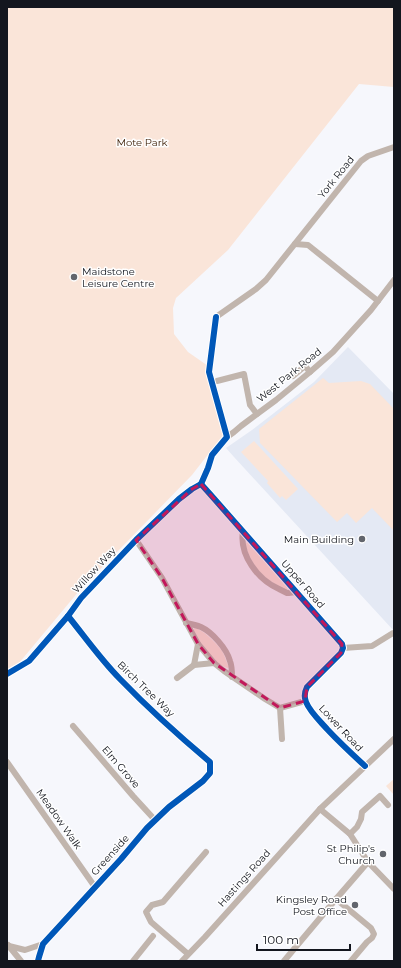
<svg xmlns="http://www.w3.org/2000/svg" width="401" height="968" font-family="Montserrat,sans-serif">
<rect width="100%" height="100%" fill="#f6f7fc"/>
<!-- built -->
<polygon fill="#e4e9f4" points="348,347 394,394 394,631 234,457 226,448 252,430 314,382"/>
<!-- green -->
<g fill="#fae5d9">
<polygon points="7,7 394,7 394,87 359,84 228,250 176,298 173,308 174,334 188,352 211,368 227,430 192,475 79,591 19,663 7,669"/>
<polygon points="323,378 329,383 361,381 370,384 394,409 394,531 372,508 356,523 347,513 337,522 260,443 259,429"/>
<polygon points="254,441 298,489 286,500 282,496 280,498 267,483 268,481 241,452"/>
<path d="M247,542L254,550L255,549L288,587L287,590H286C262,578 254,570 245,544Z"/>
<path d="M194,628C203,629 217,644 222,651C225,656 226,661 229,667L228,668C214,665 200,643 194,631Z"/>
<polygon points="394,779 394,795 386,786"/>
</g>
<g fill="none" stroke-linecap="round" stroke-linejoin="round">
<!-- minor -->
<g stroke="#c1b5ad" stroke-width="6">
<polyline points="295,244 308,245 378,301"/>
<polyline points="216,317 256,289 266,280 361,161 368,156 394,147"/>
<polyline points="293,376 305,366 310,372"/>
<polyline points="217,381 244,374 250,405 257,414"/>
<path d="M201,484L210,494L342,644L343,648L341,653L307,687C305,691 304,697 306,702C310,712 320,721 327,729C339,742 352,754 365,766"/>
<polyline points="201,484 208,468 212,455 227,437 234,432 241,426 276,400 310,372 333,352 371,310 394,280"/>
<path d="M243,531C239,555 258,580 279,589C281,590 285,592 287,593C290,593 294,592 297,592"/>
<polyline points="136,540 162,578 198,644 214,663 224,671 265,699 280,708 305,701"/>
<path d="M186,623C191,624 196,625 201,627C212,632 227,649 230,661C232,666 232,671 232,677"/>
<polyline points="343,648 372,646 393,633 394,634"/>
<polyline points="194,665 198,644"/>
<polyline points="7,674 29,661 68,616 81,598 136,540 179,499 192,489 201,484"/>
<polyline points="177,678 194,665 214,663"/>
<polyline points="280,708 282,739"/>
<polyline points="73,726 133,796 155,820"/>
<polyline points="7,762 95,887"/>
<polyline points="320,809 350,834 368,862 394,889"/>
<polyline points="350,834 357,827 361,819 362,812 380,796 388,805"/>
<polyline points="336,899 371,928 374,934 372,938 367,942 351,961"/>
<polyline points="8,945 21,961"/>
<polyline points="9,946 25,950 43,944"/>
<polyline points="188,954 151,922 146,912 152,905 163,902 206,852"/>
<path d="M38,961L39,957L43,944L121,859L147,828L169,807L203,781L210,773V762C179,736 148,708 120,679C101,660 85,637 68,616"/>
<polyline points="133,961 153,936"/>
<polyline points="182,961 205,937 320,809 394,739"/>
<polyline points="284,961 336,899 368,862"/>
</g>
<defs>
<g id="cycleway">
<path d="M201,484L210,494L342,644L343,648L341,653L307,687C305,691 304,697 306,702C310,712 320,721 327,729C339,742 352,754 365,766"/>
<polyline points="201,484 208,468 212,455 227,437 209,372 216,317"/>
<polyline points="7,674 29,661 68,616 81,598 136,540 179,499 192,489 201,484"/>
<path d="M38,961L39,957L43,944L121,859L147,828L169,807L203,781L210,773V762C179,736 148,708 120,679C101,660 85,637 68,616"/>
</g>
</defs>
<!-- cycleway casing -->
<use href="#cycleway" stroke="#fff" stroke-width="8"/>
<!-- cycleway -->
<use href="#cycleway" stroke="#0057b8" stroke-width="6"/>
</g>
<!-- marked area -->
<path fill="#c2185b" fill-opacity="0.2" stroke="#c2185b" stroke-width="3" stroke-dasharray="8 5" stroke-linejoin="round" d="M201,484L342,644L341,653L307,687L305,701L280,708L214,663L198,644L162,578L136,540L192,489Z"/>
<!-- markers -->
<g fill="#62656c" stroke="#fff" stroke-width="1.5">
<circle cx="74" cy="277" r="4"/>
<circle cx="362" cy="539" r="4"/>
<circle cx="383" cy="854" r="4"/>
<circle cx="355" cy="905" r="4"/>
</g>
<g text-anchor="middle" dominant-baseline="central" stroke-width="3" stroke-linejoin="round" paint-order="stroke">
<!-- park labels -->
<g font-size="10" fill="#3f2109" stroke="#fff">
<text x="142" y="142">Mote Park</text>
</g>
<!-- street labels -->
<g font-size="10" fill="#13161e" stroke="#fff">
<text transform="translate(336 177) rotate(-51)">York Road</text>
<text transform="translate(289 375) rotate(-39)">West Park Road</text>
<text transform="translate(94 570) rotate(-47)">Willow Way</text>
<text transform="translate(303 584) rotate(49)">Upper Road</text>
<text transform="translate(146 689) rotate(44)">Birch Tree Way</text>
<text transform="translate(341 728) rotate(47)">Lower Road</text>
<text transform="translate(121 767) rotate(49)">Elm Grove</text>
<text transform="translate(59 819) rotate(55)">Meadow Walk</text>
<text transform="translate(110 855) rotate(-48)">Greenside</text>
<text transform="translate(244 878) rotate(-48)">Hastings Road</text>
</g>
<!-- poi labels -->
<g font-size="10" fill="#13161e" stroke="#fff" text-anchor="end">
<text x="82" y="271" text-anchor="start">Maidstone<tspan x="82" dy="12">Leisure Centre</tspan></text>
<text x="354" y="539">Main Building</text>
<text x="375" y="848">St Philip's<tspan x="375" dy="12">Church</tspan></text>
<text x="347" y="899">Kingsley Road<tspan x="347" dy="12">Post Office</tspan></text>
</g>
</g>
<!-- border -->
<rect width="401" height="968" fill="none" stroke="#13161e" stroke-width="16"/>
<!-- scale -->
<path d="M257 944v6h93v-6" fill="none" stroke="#13161e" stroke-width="2"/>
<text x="263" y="944" font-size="12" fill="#13161e" stroke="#ffffff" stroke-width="3" paint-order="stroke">100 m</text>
</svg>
